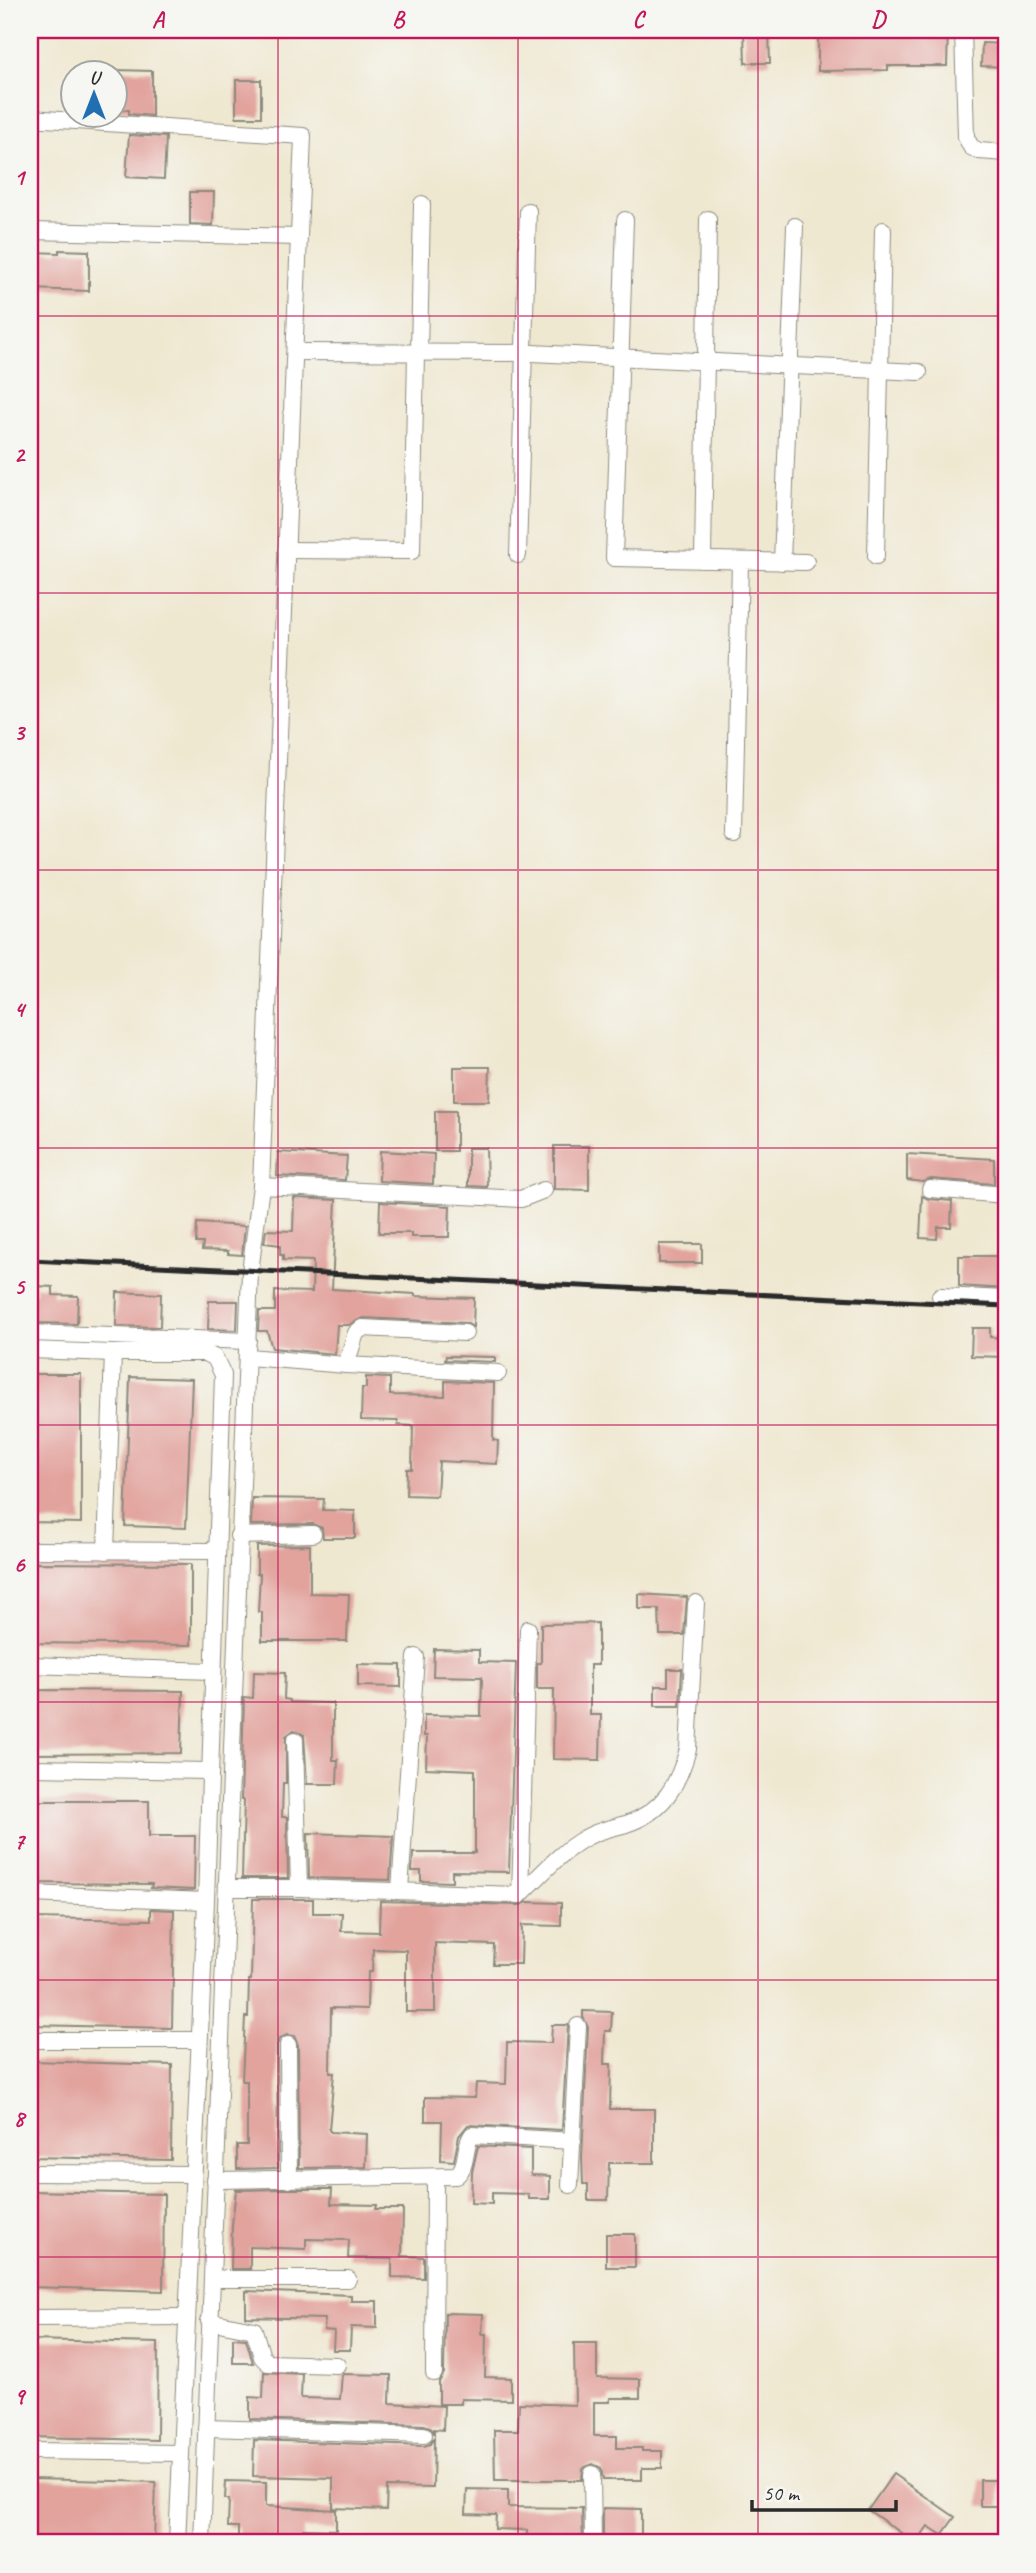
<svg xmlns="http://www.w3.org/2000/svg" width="1036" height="2573" font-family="Caveat,sans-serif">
<rect width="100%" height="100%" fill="#f6f6f2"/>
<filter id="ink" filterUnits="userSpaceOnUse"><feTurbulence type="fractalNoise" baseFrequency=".0143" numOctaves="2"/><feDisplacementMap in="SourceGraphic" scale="14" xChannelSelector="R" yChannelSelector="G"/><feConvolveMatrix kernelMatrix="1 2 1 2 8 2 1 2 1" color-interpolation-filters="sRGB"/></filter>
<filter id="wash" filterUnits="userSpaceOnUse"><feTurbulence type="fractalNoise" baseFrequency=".00686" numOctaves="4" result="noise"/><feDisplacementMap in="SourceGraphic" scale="28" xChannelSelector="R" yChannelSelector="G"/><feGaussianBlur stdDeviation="1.57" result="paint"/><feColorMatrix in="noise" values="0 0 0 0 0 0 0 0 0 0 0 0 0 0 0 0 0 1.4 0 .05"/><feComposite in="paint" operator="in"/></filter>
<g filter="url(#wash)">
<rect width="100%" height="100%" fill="#efe8d1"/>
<g id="blocks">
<!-- building -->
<g fill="#e2a39d">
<polygon points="744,30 769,30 770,63 745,63"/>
<polygon points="818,30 948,30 947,66 888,66 888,70 818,71"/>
<polygon points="982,43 1006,44 1006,67 981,66"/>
<polygon points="116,70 152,71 152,116 129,114 129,110 116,110"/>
<rect x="236" y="80" width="25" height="37"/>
<polygon points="129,135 166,137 164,179 126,177"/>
<polygon points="190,192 214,192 213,225 190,224"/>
<polygon points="59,250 89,251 89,291 30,289 33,252 59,253"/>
<polygon points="454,1067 490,1067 489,1101 454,1101"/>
<rect x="435" y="1111" width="21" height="40"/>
<polygon points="554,1146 589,1146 589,1190 554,1189"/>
<polygon points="468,1148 486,1148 487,1187 468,1186"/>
<polygon points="380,1151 434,1154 433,1184 379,1181"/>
<polygon points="278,1152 347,1156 345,1180 277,1176"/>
<polygon points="907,1154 994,1159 994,1184 931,1179 923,1182 907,1180"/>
<polygon points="922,1196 929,1199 952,1201 951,1227 938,1227 937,1239 920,1238"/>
<polygon points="294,1198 336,1200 332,1289 415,1294 415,1296 474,1298 473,1327 466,1323 363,1318 349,1325 337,1325 335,1354 272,1348 267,1331 258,1331 259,1311 275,1311 275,1291 312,1292 313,1261 283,1260 283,1255 280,1255 280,1245 264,1243 266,1230 293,1231"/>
<polygon points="380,1202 450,1206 449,1237 411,1237 411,1233 379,1233"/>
<polygon points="197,1223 245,1226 242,1255 228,1254 228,1251 202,1250 203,1243 196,1243"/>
<rect x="659" y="1244" width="43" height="19"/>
<polygon points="959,1256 998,1256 998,1262 1006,1262 1006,1289 959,1286"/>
<polygon points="36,1286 53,1287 53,1295 78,1296 77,1324 30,1323 30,1293 36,1293"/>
<polygon points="117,1292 161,1294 160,1327 116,1326"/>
<polygon points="209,1301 238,1301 237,1330 208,1329"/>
<polygon points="972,1328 990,1328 990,1337 1006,1338 1006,1357 971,1356"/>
<polygon points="446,1356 495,1357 495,1362 445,1360"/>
<polygon points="30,1374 81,1374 81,1523 30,1522"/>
<polygon points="130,1377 192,1379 186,1528 125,1526"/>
<polygon points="366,1377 390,1378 390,1395 445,1396 445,1381 494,1383 493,1440 498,1441 497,1464 439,1461 437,1496 406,1495 407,1469 412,1469 413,1426 398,1425 398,1421 361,1420 362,1388 366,1388"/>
<polygon points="252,1498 324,1499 323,1510 355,1511 355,1538 323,1538 322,1528 313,1524 251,1525"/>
<polygon points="310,1545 310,1593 349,1594 347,1641 262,1641 262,1612 258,1612 260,1574 257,1574 257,1546"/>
<polygon points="30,1563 191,1564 191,1645 30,1643"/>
<polygon points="639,1594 687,1597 684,1635 660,1635 659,1609 639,1609"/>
<polygon points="598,1623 598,1665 590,1665 590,1715 601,1715 600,1760 553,1759 554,1689 537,1689 537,1663 541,1663 541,1624"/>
<polygon points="434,1649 479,1650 479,1662 516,1663 509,1872 452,1871 452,1882 421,1881 421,1871 412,1871 413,1853 475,1853 475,1770 426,1768 427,1736 424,1736 424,1715 481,1716 482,1677 433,1676"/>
<polygon points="358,1664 401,1665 401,1687 358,1686"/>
<polygon points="668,1669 682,1669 680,1706 655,1706 655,1686 668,1686"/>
<polygon points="254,1672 285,1673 284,1699 290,1700 290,1702 333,1703 333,1760 338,1760 337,1784 307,1784 304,1735 294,1730 286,1736 286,1783 283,1783 282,1817 287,1817 288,1878 242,1878 244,1800 241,1800 244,1697 253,1698"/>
<polygon points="30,1690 183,1691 181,1753 30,1754"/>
<polygon points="30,1801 149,1801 149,1836 195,1836 194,1890 151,1888 152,1884 30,1883"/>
<polygon points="308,1833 393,1836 390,1880 309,1878"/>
<polygon points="253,1899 313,1899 313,1913 342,1913 341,1931 379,1932 380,1901 520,1905 528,1902 561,1903 561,1926 522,1925 521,1964 493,1964 494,1945 435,1943 435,2012 406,2012 406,1950 373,1949 372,1972 368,1972 367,2009 331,2008 330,2073 334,2073 329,2130 331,2132 367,2134 366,2167 299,2168 298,2045 294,2036 287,2035 279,2039 277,2045 278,2168 237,2169 237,2145 247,2145 247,2081 242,2081 245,2017 248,2017 249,1980 251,1980"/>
<polygon points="151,1909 174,1910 172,2028 30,2025 30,1918 151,1920"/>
<polygon points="583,2011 612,2012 611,2031 605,2031 604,2064 611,2064 610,2109 654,2109 654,2163 609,2163 608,2200 588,2200 588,2184 583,2184 582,2158 588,2027 583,2017"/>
<polygon points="552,2025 568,2025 562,2130 468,2125 459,2136 454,2161 441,2160 442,2121 425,2121 425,2097 475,2098 476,2083 506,2084 507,2042 551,2043"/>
<polygon points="30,2061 172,2065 171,2160 30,2157"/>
<polygon points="478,2146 531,2149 531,2175 550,2176 550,2199 529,2199 529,2194 492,2193 492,2204 471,2203 472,2172"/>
<polygon points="284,2189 332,2189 331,2204 377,2205 376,2209 403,2209 402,2256 424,2257 424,2278 392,2277 392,2259 348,2258 349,2240 306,2239 306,2249 250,2247 250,2269 231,2269 232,2225 236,2190"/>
<polygon points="30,2191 164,2194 163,2291 30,2287"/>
<rect x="606" y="2234" width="29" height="33"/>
<polygon points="246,2291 351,2295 351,2301 377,2301 377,2328 351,2327 350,2350 333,2350 334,2331 324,2330 325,2319 246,2317"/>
<polygon points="445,2313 483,2314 482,2334 486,2334 485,2377 511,2378 511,2400 461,2399 461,2404 439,2404 439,2382 444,2373"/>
<polygon points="233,2338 246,2339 253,2363 233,2363"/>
<polygon points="30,2340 158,2343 157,2440 30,2437"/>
<polygon points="574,2343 597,2343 597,2378 640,2379 640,2398 610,2398 610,2402 594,2402 594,2436 617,2436 617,2448 642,2448 642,2451 662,2451 662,2468 642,2468 642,2480 603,2480 601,2468 593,2464 583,2468 582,2480 495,2480 494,2430 518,2430 519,2403 575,2405"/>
<polygon points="264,2372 302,2374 301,2398 340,2399 342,2374 391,2375 390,2403 444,2406 443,2430 434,2429 434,2433 430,2427 424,2425 250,2419 250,2397 263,2398"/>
<polygon points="434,2438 433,2488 387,2487 386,2510 333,2508 333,2478 253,2476 254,2440 424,2446 430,2444"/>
<polygon points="893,2474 955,2517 942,2535 928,2526 916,2543 868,2510"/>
<polygon points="30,2479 156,2482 154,2543 30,2543"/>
<rect x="980" y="2480" width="20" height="26"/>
<polygon points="226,2481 266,2482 266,2506 336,2510 336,2530 303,2529 303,2543 238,2543 238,2527 228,2527 229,2499 225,2499"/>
<polygon points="467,2489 508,2490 508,2507 582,2508 583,2543 527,2543 527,2530 495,2529 496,2515 466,2514"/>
<polygon points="603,2508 641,2509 641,2543 603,2543"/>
</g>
</g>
</g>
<g filter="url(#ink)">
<use href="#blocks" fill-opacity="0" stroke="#8d8a7e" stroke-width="2"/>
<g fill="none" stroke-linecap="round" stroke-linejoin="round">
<defs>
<g id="minor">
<polyline points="963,30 966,137 971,147 979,151 1006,153"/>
<polyline points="30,118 303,136 261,1186 250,1272 202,2543"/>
<polyline points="625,220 614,558 806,562"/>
<polyline points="30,231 299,237"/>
<polyline points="295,352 532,353 919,372"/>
<polyline points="419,353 422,204"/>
<polyline points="286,550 412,551 416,353"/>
<polyline points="518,555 528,211"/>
<polyline points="876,556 883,230"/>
<polyline points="703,560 708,219"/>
<polyline points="782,562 795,226"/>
<polyline points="734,834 740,561"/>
<polyline points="261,1186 521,1199 544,1190"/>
<polyline points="930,1189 1006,1195"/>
<polyline points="940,1296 1006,1299"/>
<polyline points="30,1333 248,1341"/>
<polyline points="30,1350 113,1353 206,1353 215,1358 223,1375 206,1901 177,2543"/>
<polyline points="248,1357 346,1365 498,1373"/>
<polyline points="346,1365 356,1333 362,1328 465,1333"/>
<polyline points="238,1536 313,1534"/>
<polyline points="30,1550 216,1551"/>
<polyline points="106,1551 113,1353"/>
<polyline points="30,1665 212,1671"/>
<polyline points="295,1740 299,1888"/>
<polyline points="30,1768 209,1771"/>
<path d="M227,1888H299L520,1895C541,1875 560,1852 585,1838C598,1830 612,1828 626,1824C663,1812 678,1785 688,1749L696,1603"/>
<polyline points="400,1890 416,1657"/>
<polyline points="30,1894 206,1901"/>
<polyline points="520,1895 528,1629"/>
<polyline points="30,2040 198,2040"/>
<polyline points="288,2045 289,2180"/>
<polyline points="30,2173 193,2174"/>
<path d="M215,2180L456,2176C469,2165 463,2147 472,2135L573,2141"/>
<polyline points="570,2185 578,2026"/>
<polyline points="212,2279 348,2279"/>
<polyline points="30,2318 187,2317"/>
<polyline points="209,2321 254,2330 262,2357 268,2363 337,2365"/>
<polyline points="434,2373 435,2177"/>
<polyline points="206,2428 424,2435"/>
<polyline points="30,2451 181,2453"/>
<polyline points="592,2474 593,2543"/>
</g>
</defs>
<!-- minor casing -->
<use href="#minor" stroke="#8d8a7e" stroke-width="18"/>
<!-- minor -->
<use href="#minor" stroke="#fff" stroke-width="16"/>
<!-- rail -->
<polyline stroke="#2b2b2b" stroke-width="5" points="30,1260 1006,1306"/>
</g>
</g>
<!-- grid -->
<path fill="none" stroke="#c2185b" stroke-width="2" stroke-opacity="0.55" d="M278,30V2543M518,30V2543M758,30V2543M30,316H1006M30,593H1006M30,870H1006M30,1148H1006M30,1425H1006M30,1702H1006M30,1980H1006M30,2257H1006"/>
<!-- margin -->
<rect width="1036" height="2573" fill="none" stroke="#f6f6f2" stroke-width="77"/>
<!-- north arrow -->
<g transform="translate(94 94)"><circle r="33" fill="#f6f6f2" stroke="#a5a5a2" stroke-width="2"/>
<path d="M0-5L12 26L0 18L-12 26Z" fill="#1f6fb2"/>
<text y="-10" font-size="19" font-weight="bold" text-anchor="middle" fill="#2b2b2b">U</text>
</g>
<!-- scale -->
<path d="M752 2500v10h144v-10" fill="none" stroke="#2b2b2b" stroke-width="3.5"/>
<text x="763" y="2500" font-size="21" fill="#2b2b2b" stroke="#f6f6f2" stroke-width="5" paint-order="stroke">50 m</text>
<rect x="38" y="38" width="960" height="2496" fill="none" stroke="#c2185b" stroke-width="2.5"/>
<g font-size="23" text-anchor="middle" font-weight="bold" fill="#c2185b">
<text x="158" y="27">A</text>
<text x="398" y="27">B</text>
<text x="638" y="27">C</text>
<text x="878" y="27">D</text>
<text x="19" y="185">1</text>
<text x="19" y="462">2</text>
<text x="19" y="740">3</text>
<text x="19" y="1017">4</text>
<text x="19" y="1294">5</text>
<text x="19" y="1572">6</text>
<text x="19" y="1849">7</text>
<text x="19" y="2126">8</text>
<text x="19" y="2404">9</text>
</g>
</svg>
